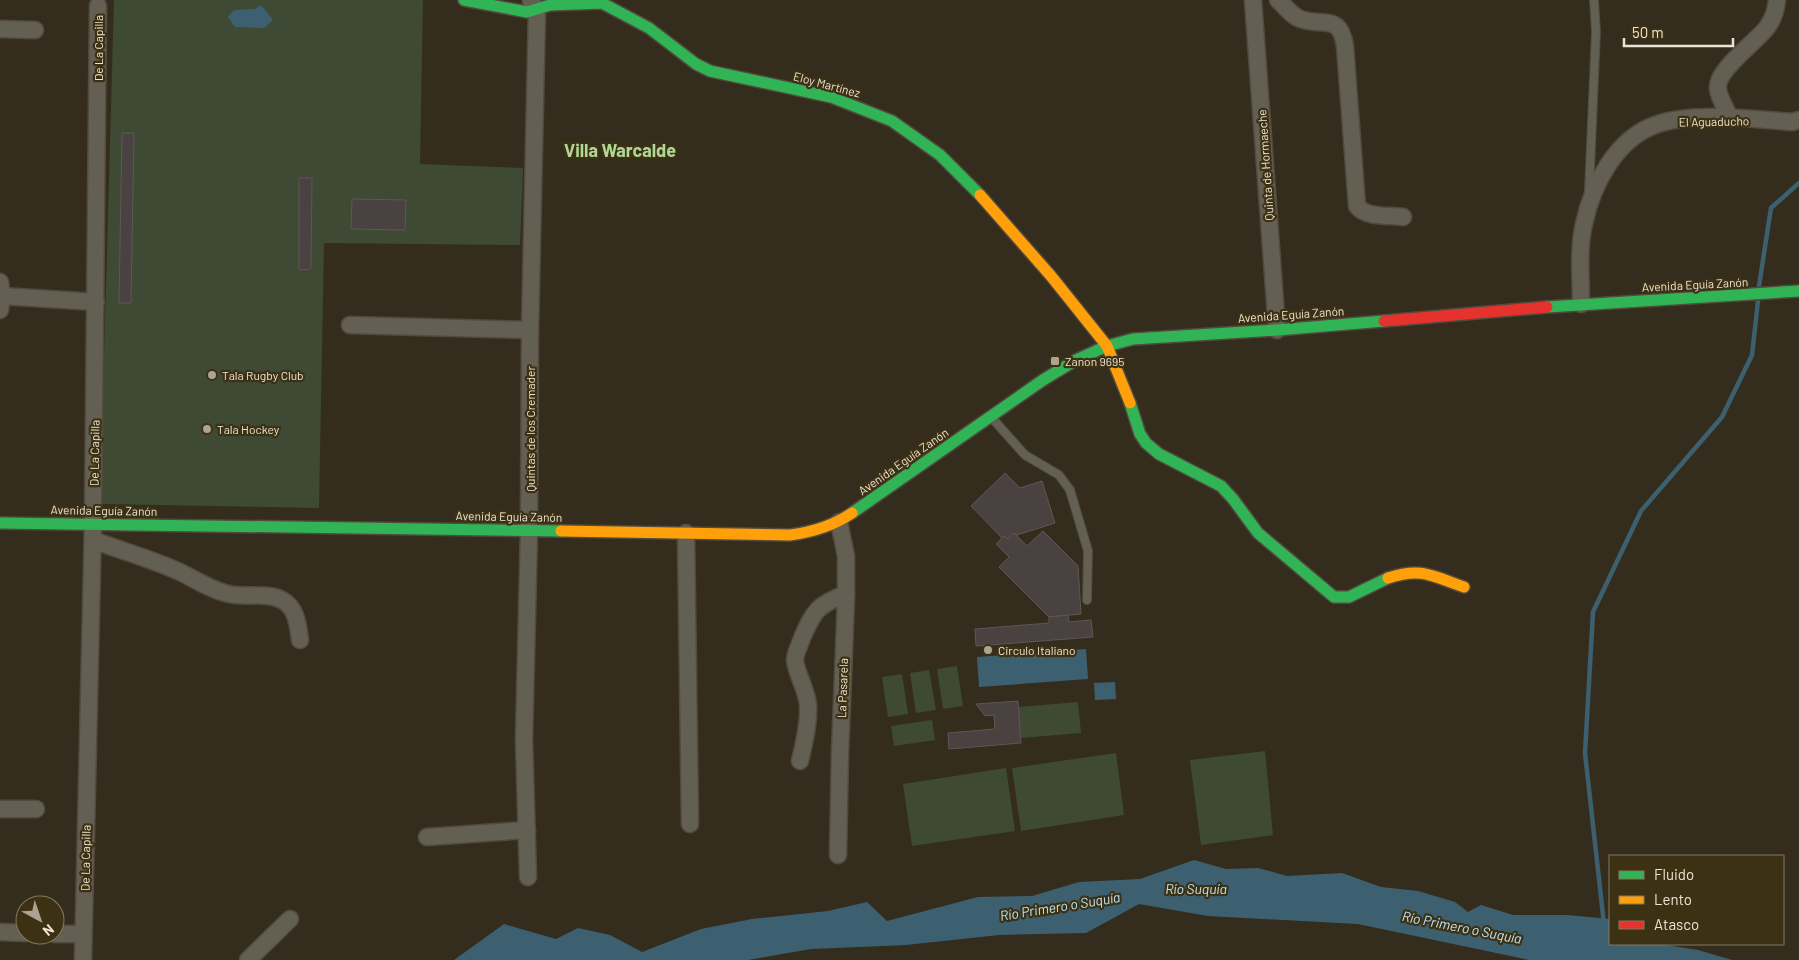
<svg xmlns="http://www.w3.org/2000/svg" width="1799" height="960" font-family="Barlow,sans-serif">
<rect width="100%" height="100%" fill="#342d1d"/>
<!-- green -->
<g fill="#3e4a33">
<polygon points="114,0 423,0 420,164 523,168 520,245 324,243 319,508 100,504"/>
<polygon points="957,666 963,706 943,709 937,669"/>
<polygon points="929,670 936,710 916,713 910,673"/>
<polygon points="902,674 908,714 888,717 882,677"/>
<polygon points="1078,702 1081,733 1021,738 1018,707"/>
<polygon points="932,720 935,740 894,746 891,726"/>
<polygon points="1265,751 1273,835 1201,845 1190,760"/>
<polygon points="1116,753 1124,815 1021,831 1012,768"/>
<polygon points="1006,768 1015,831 912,846 903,784"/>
</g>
<!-- water -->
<g fill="#3d6070">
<polygon points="261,5 273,20 264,28 235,27 228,17 234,10 255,9"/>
<polygon points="1086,649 1088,679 979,687 977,657"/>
<polygon points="1115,682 1116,699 1095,700 1094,683"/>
<polygon points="1194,860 1226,869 1258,868 1287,876 1342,873 1381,887 1418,891 1455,902 1468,912 1481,905 1513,915 1567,915 1610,919 1610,944 1660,944 1698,950 1732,960 1529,960 1358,924 1208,916 1139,904 1086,933 999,935 906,945 811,949 748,960 454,960 504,924 556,939 578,928 610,935 642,952 701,929 752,919 828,911 867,902 887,921 978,897 1032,896 1079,882 1140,879"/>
</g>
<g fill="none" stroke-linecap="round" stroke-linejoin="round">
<!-- stream -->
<g stroke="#3d6070" stroke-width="4.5">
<polyline points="1759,286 1771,208 1799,183"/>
<polyline points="1604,924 1585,753 1593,612 1641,511 1722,417 1752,355 1758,301"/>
</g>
</g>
<!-- building -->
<g fill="#4a4240" stroke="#5f5755">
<polygon points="122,133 134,133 131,303 119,303"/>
<polygon points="299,178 312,178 311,269 299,270"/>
<polygon points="352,199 406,200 405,230 351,229"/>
<polygon points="1005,473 1020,488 1042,481 1055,523 1017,535 1014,533 1008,539 1004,536 1002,538 971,506"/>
<polygon points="1043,531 1078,566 1081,614 1049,617 999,567 1009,557 996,544 1004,536 1008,539 1014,533 1027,546"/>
<polygon points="1068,615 1069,622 1091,620 1093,637 976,646 975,629 1049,623 1049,617"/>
<polygon points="1018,701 1021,743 949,749 948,733 995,729 994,715 985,716 976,704"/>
</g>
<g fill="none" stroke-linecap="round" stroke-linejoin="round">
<defs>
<g id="lane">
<polyline points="1589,191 1596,32 1594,0"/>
<polyline points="992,418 1025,455 1059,475 1070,490 1088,551 1087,600"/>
</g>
<g id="street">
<polyline points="1253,0 1277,330"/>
<path d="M1278,0C1286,7 1293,18 1304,20C1327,26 1340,15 1345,46L1357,206C1366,218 1389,215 1403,217"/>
<polyline points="0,29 35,30"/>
<path d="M1730,118C1726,109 1719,98 1718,89C1715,70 1758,41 1768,26C1774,18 1776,9 1777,0"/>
<polyline points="0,282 2,296 0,310"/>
<polyline points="2,296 96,302"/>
<path d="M1581,304C1581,278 1578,249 1584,224C1592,185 1616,139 1655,125C1693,111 1752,119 1792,122L1799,120"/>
<polyline points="350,325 530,330"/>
<polyline points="686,533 690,824"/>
<path d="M93,540C122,551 152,559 180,572C195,579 209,589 225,593C243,599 265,591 282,600C297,608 298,626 300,640"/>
<path d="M800,761C804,743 809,724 808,705C807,690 796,673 795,660C795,653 800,645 802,638C814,611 817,605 846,594"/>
<polyline points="0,809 36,809"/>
<polyline points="427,837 527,830"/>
<polyline points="838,855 840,753 846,598 846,556 839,522"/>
<polyline points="528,877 524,739 529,530 530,330 537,10 531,1"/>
<polyline points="0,932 25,933"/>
<polyline points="55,934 83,934"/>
<polyline points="83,960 93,523 98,6"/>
<polyline points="248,960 290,919"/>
</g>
<g id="fast">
<polyline points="464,0 527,12 550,5 602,3 649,28 696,64 710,71 831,97 892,121 940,155 980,195"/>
<polyline points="1547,307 1799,291"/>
<polyline points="1130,403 1140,434 1146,443 1159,454 1221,486 1233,499 1258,533 1334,597 1349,597 1388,578"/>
<polyline points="852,513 1043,380 1076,360 1107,346 1133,339 1277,330 1384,321"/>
<polyline points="0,523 561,531"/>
</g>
<g id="slow">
<polyline points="980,195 1051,276 1107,346 1130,403"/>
<path d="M561,531L790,535C813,532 833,526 852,513"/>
<path d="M1388,578C1422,567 1432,576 1464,587"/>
</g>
<polyline id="jam" points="1384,321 1547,307"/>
</defs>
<!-- lane casing -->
<use href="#lane" stroke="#514a3d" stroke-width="10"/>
<!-- street casing -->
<use href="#street" stroke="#514a3d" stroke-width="19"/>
<!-- fast casing -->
<use href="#fast" stroke="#514a3d" stroke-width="14"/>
<!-- slow casing -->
<use href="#slow" stroke="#514a3d" stroke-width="14"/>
<!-- jam casing -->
<use href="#jam" stroke="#514a3d" stroke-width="14"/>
<!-- lane -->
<use href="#lane" stroke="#645f53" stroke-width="8"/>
<!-- street -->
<use href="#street" stroke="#645f53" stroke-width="16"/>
<!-- fast -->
<use href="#fast" stroke="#30b455" stroke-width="11"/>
<!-- slow -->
<use href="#slow" stroke="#ff9f0a" stroke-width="11"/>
<!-- jam -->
<use href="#jam" stroke="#e5322d" stroke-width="11"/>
</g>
<!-- markers -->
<g fill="#aba493" stroke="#3d3114" stroke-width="2">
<rect x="1050" y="356" width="10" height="10" rx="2.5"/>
<circle cx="212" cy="375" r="5"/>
<circle cx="207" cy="429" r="5"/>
<circle cx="988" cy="650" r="5"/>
</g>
<g text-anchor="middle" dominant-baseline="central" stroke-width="4.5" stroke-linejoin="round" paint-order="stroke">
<!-- street labels -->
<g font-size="12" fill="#ebe4d3" stroke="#3d3114">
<text transform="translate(98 48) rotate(-90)">De La Capilla</text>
<text transform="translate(827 84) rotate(15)">Eloy Martínez</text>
<text transform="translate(1714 121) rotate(-1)">El Aguaducho</text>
<text transform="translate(1265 165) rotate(-94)">Quinta de Hormaeche</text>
<text transform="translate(1695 284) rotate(-3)">Avenida Eguía Zanón</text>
<text transform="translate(1291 314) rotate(-4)">Avenida Eguía Zanón</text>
<text transform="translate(530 429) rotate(-90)">Quintas de los Cremader</text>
<text transform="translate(94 453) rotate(-89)">De La Capilla</text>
<text transform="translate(903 461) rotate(-35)">Avenida Eguía Zanón</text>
<text transform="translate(104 510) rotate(1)">Avenida Eguía Zanón</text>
<text transform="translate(509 516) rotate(1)">Avenida Eguía Zanón</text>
<text transform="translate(842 688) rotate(-88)">La Pasarela</text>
<text transform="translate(85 858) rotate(-89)">De La Capilla</text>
</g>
<!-- poi labels -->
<g font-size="12" fill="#ebe4d3" stroke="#3d3114" text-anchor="start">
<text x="1065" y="361">Zanon 9695</text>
<text x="222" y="375">Tala Rugby Club</text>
<text x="217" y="429">Tala Hockey</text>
<text x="998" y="650">Circulo Italiano</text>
</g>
<!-- water labels -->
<g font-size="14" font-style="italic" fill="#bce4f9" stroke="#3d3114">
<text x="1196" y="888">Río Suquía</text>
<text transform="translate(1060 906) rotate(-9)">Río Primero o Suquía</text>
<text transform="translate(1462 927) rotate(11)">Río Primero o Suquía</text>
</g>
<!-- district labels -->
<g font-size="18" font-weight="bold" fill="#afd895" stroke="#3d3114">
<text x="620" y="150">Villa Warcalde</text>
</g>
</g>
<!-- legend -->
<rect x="1609" y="855" width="175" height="90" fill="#3d3114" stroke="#837960"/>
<rect x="1619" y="871" width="25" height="8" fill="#30b455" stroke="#837960"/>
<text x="1654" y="880" font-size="15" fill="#ebe4d3">Fluido</text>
<rect x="1619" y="896" width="25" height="8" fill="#ff9f0a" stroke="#837960"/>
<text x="1654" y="905" font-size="15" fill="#ebe4d3">Lento</text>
<rect x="1619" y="921" width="25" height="8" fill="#e5322d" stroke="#837960"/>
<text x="1654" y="930" font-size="15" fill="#ebe4d3">Atasco</text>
<!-- north arrow -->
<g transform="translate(40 920) rotate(140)"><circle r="24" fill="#3d3114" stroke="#837960"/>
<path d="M0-4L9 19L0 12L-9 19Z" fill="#aba493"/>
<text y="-8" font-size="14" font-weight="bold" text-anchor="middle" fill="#ebe4d3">N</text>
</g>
<!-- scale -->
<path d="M1624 38v8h109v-8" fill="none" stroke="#ebe4d3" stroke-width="2.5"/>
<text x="1632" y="38" font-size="15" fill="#ebe4d3" stroke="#3d3114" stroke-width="4" paint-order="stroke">50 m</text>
</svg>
